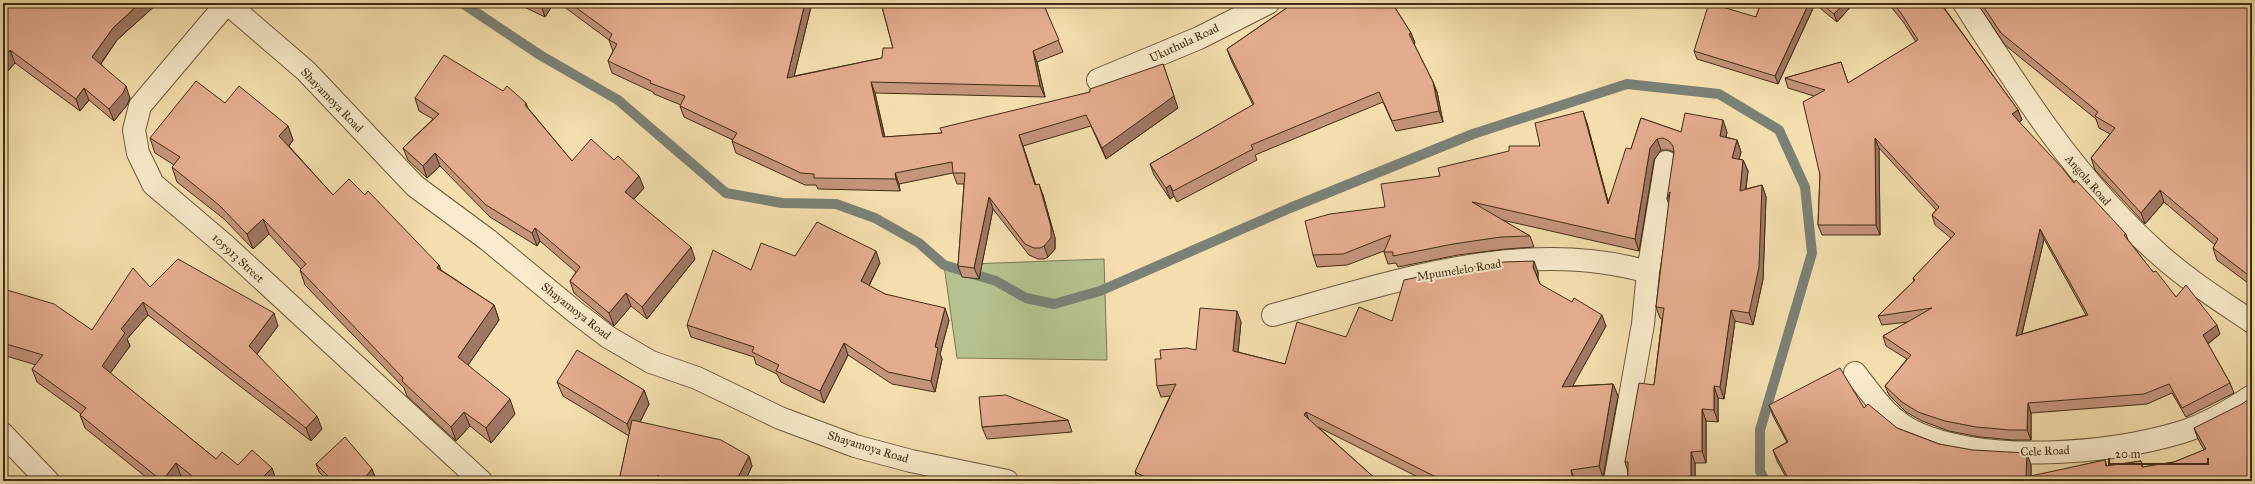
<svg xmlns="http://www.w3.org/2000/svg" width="2255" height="484" font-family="'IM FELL Great Primer',serif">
<rect width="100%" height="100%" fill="#f4dead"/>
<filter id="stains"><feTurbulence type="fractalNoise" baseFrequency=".005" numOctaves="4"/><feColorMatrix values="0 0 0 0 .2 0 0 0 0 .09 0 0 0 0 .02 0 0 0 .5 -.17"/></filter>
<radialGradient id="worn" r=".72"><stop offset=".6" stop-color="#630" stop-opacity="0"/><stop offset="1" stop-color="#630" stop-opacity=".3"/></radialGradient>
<!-- green -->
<polygon fill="#b5c28f" stroke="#7b7852" points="1104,259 1107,360 957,358 944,265"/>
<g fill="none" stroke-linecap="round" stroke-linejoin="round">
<!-- stream -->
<polyline stroke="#7b8176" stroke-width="10" points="462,3 540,55 618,100 726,193 782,203 836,204 875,218 919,243 944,265 996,281 1026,298 1054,304 1100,291 1290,208 1473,134 1627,84 1719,94 1779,130 1805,187 1812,253 1760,430 1760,471 1765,481"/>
<defs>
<g id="minor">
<polyline points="227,3 306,71 415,186 488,240 574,311 608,337 651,362 697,378 780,418 855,446 911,461 1007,481"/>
<polyline points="227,3 140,106 134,130 138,153 153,184 227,247 481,481"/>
<path d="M1964,3C2021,93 2080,185 2161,256C2189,281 2221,301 2252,322"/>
<polyline points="1098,80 1199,38 1268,3"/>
<path d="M1273,315C1393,282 1525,236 1648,272"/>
<path d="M1855,373C1873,396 1889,421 1917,433C1988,464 2109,454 2182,432C2207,424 2231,410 2252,396"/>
<polyline points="3,434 48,481"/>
<polyline points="1615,481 1643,324 1648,272 1666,162"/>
</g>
</defs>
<!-- minor casing -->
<use href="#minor" stroke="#6e593b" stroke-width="24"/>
<!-- minor -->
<use href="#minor" stroke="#f8eaca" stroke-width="22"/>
</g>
<!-- wall -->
<g fill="#c4947b" stroke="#412d15" fill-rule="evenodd">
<polygon points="3,3 158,3 117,40 101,64 130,98 127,105 114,121 89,100 80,111 15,63 6,73 4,71 3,72"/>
<polygon points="516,3 554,3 545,17"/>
<polygon points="559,3 812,3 794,76 882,58 893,48 881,3 1044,3 1043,3 1063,52 1037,62 1045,97 875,93 885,137 942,133 1090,92 1178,108 1106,159 1091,126 1023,146 1036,185 1043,195 1055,238 1055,249 1048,257 1044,259 1038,259 1029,255 993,209 979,279 962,277 958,266 964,184 957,184 953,173 899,184 900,191 818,189 816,185 805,185 736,153 732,141 733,140 684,117 680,106 681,105 654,94 653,92 612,73 608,61 613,51 609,40"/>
<polygon points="1294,3 1403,3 1394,6 1411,33 1415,43 1414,44 1433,82 1437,92 1443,122 1396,131 1383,102 1255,155 1257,160 1177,202 1174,196 1170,199 1154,175 1150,164 1253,105 1231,60 1227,49"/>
<polygon points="1761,3 1854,3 1837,22 1815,4 1778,84 1697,59 1694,51 1756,17"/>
<path d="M1888,3H1943L1945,9L2018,110L2022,120L2019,122L2074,183L2126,234L2128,240L2153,272L2176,297L2220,334L2208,344L2230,383L2234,393L2186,417L2172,393L2147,404L2031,413V440H2013L1980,437L1949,431L1922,421L1906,412L1889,395L1885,386L1907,359L1886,346L1883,336L1908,322L1882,325L1878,316L1914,281L1913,278L1951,238L1935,225L1932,215L1936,210L1879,148L1880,235H1822L1818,225L1820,175L1814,96L1788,88L1785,78L1841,62L1848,83L1916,42L1904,23ZM2044,239L2086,315L2022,334Z"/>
<polygon points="1977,3 2252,3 2252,286 2217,260 2213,248 2215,245 2164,202 2145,224 2095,170 2091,158 2110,134 2099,128 2096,119 2005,45"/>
<polygon points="503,91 526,103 528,108 572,161 644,188 633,200 695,259 647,319 631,306 614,326 574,293 570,281 576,272 540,241 537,246 490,217 440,166 427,178 408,160 403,148 433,119 419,111 415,98"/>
<polygon points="1641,118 1681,132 1727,132 1726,137 1737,140 1741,152 1739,159 1743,160 1748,171 1746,189 1762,185 1766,197 1763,279 1753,325 1735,321 1724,399 1718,398 1718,422 1706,421 1706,463 1695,463 1695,481 1628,481 1628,472 1625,462 1654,385 1662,319 1660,318 1656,307 1669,205 1674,153 1674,152 1668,150 1661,150 1654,160 1639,251 1502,220 1530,236 1534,247 1505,249 1458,255 1398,267 1396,263 1388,264 1384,252 1384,251 1347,265 1317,267 1313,255 1385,207 1440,176 1540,146 1587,123 1608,202 1631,149"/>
<polygon points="288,126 293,140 289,146 333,195 365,195 439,265 441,270 494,305 499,320 468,365 515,414 491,443 470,426 456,441 407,396 404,388 305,285 300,270 301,269 269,234 253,249 224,219 177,182 172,167 174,165 155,153 150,138"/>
<polygon points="795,256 880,263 869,286 885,294 949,320 940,354 942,359 935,392 892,384 848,355 824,403 781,382 777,374 756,364 754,357 691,337 687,325 751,270"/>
<polygon points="1538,272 1538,278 1540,285 1606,326 1572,386 1613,384 1618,396 1603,477 1575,481 1426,481 1318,427 1378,481 1138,481 1135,472 1170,396 1161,397 1157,386 1161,359 1196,350 1241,322 1238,352 1285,364 1346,337"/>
<polygon points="150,287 278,326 257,354 322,429 311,441 148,315 127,339 130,346 110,373 216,459 238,465 272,468 276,480 276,481 187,481 181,476 176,481 151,481 85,428 80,415 81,414 37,382 32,369 36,365 3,355 3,302 92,330"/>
<polygon points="557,382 644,390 649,404 640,422 749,456 752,466 745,481 619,481 629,436 563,396"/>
<polygon points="1769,405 1864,408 1897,428 1939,444 2031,465 2031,477 2105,460 2107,466 2141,461 2143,467 2174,462 2204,450 2198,439 2194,428 2252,481 1788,481 1777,461 1773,450 1787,442 1773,416"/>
<polygon points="1068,420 1072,432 987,439 982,427"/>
<polygon points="316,464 372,469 375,477 371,481 328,481 319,472"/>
</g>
<!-- shaded-wall -->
<g fill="#a07864" stroke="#412d15">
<polygon points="140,3 158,3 117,40 97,69 92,57 113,28"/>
<polygon points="543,3 554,3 545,17 541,5"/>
<polygon points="805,3 812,3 791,89 787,78"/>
<polygon points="1809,3 1815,3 1815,4 1778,84 1775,76"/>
<polygon points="1844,3 1854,3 1837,22 1834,14"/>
<polygon points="1411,33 1415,43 1413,45 1409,34"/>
<polygon points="10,50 15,63 6,73 3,65 3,59"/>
<polygon points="1033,51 1037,62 1045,97 1040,86"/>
<polygon points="1163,64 1178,108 1106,159 1102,148"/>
<polygon points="871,82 875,93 887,148 883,137"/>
<polygon points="1433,82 1437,92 1443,122 1439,111"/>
<polygon points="126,86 130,98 127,105 114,121 109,109"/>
<polygon points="84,88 89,100 80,111 76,99"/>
<polygon points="2018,110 2022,120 2016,124 2012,114"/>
<polygon points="1583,111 1587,123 1612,216 1608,204"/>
<polygon points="1723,120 1727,132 1724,147 1720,136"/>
<polygon points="288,126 293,140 285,151 279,136"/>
<polygon points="1019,135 1023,146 1039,196 1035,185"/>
<polygon points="1875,138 1879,148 1880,235 1876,225"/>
<polygon points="1657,139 1661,150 1654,160 1639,251 1635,239 1650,148"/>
<polygon points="1737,140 1741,152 1736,170 1732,158"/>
<polygon points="435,153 440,166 427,178 423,166"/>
<polygon points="1743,160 1748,171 1744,202 1740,191"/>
<polygon points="895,173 899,184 900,191 896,179"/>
<polygon points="639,176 644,188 629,204 625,192"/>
<polygon points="1039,184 1043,195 1055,238 1055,249 1048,257 1044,246"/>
<polygon points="1170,185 1174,196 1170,199 1166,188"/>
<polygon points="1762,185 1766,197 1763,279 1753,325 1749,313"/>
<polygon points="2160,190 2164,202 2145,224 2141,213"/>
<polygon points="1670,192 1671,210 1667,199"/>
<polygon points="989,197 993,209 979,279 974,268"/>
<polygon points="263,219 269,234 253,249 247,234"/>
<polygon points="535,228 540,241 537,246 532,233"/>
<polygon points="2040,229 2044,239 2019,346 2016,336"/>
<polygon points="691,247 695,259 647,319 642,307"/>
<polygon points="876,251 880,263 865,293 861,281"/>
<polygon points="1534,261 1538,272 1538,278 1533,267"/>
<polygon points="439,265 444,280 437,268"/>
<polygon points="626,293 631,306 614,326 609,313"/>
<polygon points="143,302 148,315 127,339 130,346 106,379 102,366 121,329"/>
<polygon points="494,305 499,320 464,371 458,357"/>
<polygon points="945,308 949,320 940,354 942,359 935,392 931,381 935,347"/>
<polygon points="1731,310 1735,321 1724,399 1720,387"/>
<polygon points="1237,311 1241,322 1237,362 1233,351"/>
<polygon points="274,313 278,326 253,359 249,346"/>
<polygon points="1602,315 1606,326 1566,398 1562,387"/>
<polygon points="2217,325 2220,334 2206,345 2203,335"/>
<polygon points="844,343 848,355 824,403 820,391"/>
<polygon points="1613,384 1618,396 1603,477 1599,466"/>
<polygon points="1714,386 1718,398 1718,422 1714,410"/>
<polygon points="644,390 649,404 632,438 627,424"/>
<polygon points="510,399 515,414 491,443 486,428"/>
<polygon points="2028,403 2031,413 2031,440 2027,430"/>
<polygon points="1702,409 1706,421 1706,463 1702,451"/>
<polygon points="464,412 470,426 456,441 451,427"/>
<polygon points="1306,412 1310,423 1304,415"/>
<polygon points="317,416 322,429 311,441 306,428"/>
<polygon points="1691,452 1695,463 1695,481 1691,481"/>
<polygon points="2027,453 2031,465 2031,481 2026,477"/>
<polygon points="749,456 752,466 745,481 736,481"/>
<polygon points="176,463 181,476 176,481 162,481"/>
<polygon points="272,468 276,480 276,481 259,481"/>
<polygon points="372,469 375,477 371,481 362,481"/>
<polygon points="1571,470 1575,481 1573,481"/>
<polygon points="658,475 660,481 657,481"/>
</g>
<!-- building -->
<g fill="#e4ac8f" stroke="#412d15" fill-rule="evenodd">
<polygon points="3,3 140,3 113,28 92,57 126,86 123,93 109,109 84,88 76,99 10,50 3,59"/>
<polygon points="536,3 543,3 541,5"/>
<polygon points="570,3 805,3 787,78 882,58 883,48 893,48 881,3 1043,3 1059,40 1033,51 1040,86 871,82 883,137 942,133 940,128 1090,92 1090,89 1163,64 1174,96 1102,148 1086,115 1019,135 1035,185 1039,184 1051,227 1051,238 1044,246 1040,248 1034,248 1025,244 989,197 974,268 958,266 965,173 953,173 952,162 895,173 896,179 814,178 814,174 801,173 732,141 737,133 680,106 685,96 650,83 651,81 608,61 617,44 609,40 612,34"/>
<polygon points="1294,3 1392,3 1411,33 1409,34 1433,82 1439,111 1392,121 1379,92 1251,145 1253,149 1173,191 1170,185 1166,188 1150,164 1254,104 1227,49"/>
<polygon points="1709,3 1756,17 1761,3 1809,3 1775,76 1694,51"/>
<polygon points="1820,3 1844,3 1834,14"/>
<path d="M1893,3H1940L2018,110L2012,114L2063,169L2074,183L2076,180L2126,234L2124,235L2153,272L2156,271L2176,297L2186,285L2217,325L2203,335L2230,383L2182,408L2169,384L2144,394L2028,403L2027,430H2010L1976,427L1945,421L1918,412L1902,402L1885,386L1911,355L1883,336L1932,308L1878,316L1915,280L1913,278L1955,234L1932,215L1939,207L1875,138L1876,225H1818L1820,175L1803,102L1825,90L1785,78L1841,62L1848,83L1918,40L1901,13ZM2040,229L2088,315L2016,336Z"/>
<polygon points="1981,3 2252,3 2252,278 2213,248 2218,239 2160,190 2141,213 2091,158 2115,128 2095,116 2098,112 2001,33"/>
<polygon points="444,55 503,91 507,86 526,103 525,105 572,161 591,139 614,160 618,156 639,176 625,192 691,247 642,307 626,293 609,313 570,281 580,267 535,228 532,233 486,205 435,153 423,166 403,148 439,114 415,98"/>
<polygon points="196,81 225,103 239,86 288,126 279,136 333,195 349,179 365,195 368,191 439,265 437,268 494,305 458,357 510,399 486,428 464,412 451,427 402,381 403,378 300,270 306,264 263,219 247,234 219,205 172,167 180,157 150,138"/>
<polygon points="1583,111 1608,204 1626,148 1631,149 1641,118 1681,132 1685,113 1723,120 1720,136 1737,140 1732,158 1743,160 1740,191 1762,185 1759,267 1749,313 1731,310 1720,387 1714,386 1714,410 1702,409 1702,451 1691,452 1691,481 1628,481 1628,462 1625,462 1639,383 1654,385 1664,308 1656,307 1670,192 1667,199 1674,152 1673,146 1669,141 1663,138 1657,139 1650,148 1635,239 1472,202 1530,236 1501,237 1453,244 1393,256 1393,252 1384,252 1391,235 1343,254 1313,255 1305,221 1330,214 1385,207 1381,184 1440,176 1438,168 1509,151 1509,146 1540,146 1535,123"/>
<polygon points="817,222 876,251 861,281 885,294 945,308 935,347 938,348 931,381 888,372 844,343 820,391 776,371 779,365 752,352 754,347 687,325 713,250 751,270 761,243 795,256"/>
<polygon points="178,259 274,313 249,346 317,416 306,428 143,302 121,329 125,333 102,366 216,459 222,452 238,465 252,450 272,468 259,481 198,481 176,463 162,481 80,415 86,408 32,369 43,355 3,343 3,302 7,290 54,304 92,330 133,268 150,287"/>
<polygon points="1534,261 1533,267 1540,284 1572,302 1574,298 1602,315 1562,387 1613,384 1599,466 1571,470 1573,481 1444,481 1306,412 1304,415 1378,481 1154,481 1135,472 1176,384 1157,386 1155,359 1161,359 1160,350 1187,348 1196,350 1200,308 1237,311 1233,351 1285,364 1297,322 1346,337 1359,307 1392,321 1404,280 1457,269 1504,262"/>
<polygon points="577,350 644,390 627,424 557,382"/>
<polygon points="1840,368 1864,408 1868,404 1897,428 1939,444 1973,450 2027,453 2026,477 2105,460 2106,466 2141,461 2142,467 2174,462 2206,449 2194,428 2242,404 2252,397 2252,481 1792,481 1787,476 1773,450 1788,442 1769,405"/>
<polygon points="1006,395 1068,420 982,427 979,397"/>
<polygon points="632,420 721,440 749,456 736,481 664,481 658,475 657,481 619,481"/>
<polygon points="345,437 372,469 362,481 333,481 316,464"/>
</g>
<g text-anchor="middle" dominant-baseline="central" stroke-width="4" stroke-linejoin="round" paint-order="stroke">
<!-- street labels -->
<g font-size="12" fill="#412d15" stroke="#f8eaca">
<text transform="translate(1184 43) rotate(-25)">Ukuthula Road</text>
<text transform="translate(332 100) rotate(46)">Shayamoya Road</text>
<text transform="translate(2088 180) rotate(49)">Angola Road</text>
<text transform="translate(238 258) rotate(43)">105913 Street</text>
<text transform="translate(1459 270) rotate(-9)">Mpumelelo Road</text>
<text transform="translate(576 311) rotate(38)">Shayamoya Road</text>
<text transform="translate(868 447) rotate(17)">Shayamoya Road</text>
<text transform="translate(2045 451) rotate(-2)">Cele Road</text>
</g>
</g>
<!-- margin -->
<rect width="2255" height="484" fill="none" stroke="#f4dead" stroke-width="16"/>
<rect x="4" y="4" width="2247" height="476" fill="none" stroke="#412d15" stroke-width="2"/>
<rect x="8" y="8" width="2239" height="468" fill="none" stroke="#412d15"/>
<!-- scale -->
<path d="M2109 458v6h99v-6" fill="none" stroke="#412d15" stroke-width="2"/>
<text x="2115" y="458" font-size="12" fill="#412d15" stroke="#f8eaca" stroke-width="3" paint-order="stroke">20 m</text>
<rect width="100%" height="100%" filter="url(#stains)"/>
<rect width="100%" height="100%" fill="url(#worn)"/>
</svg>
